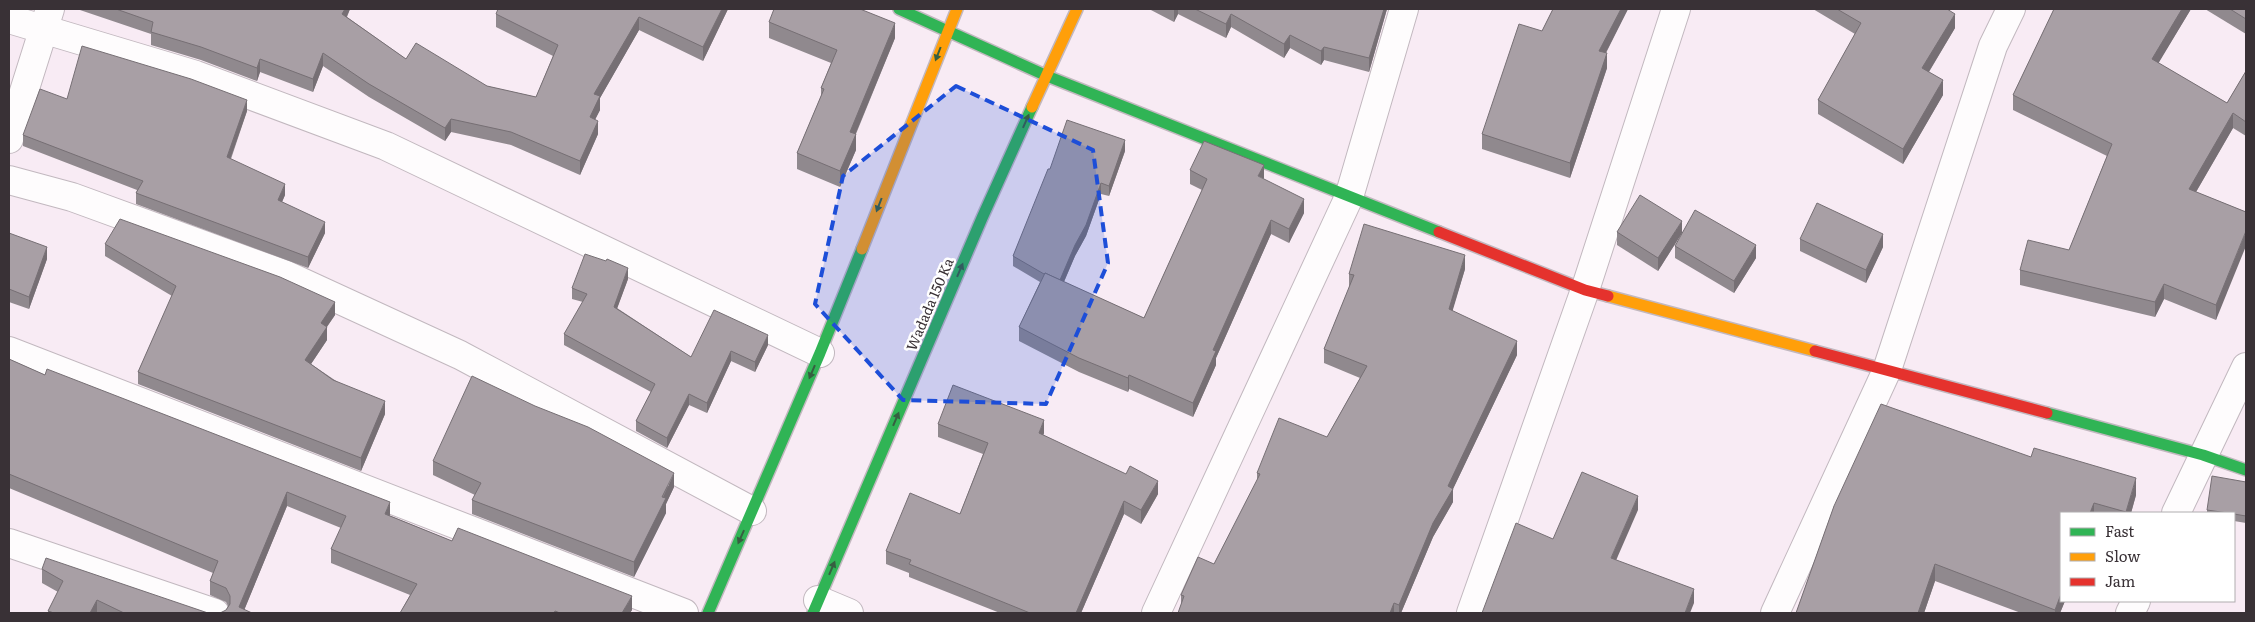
<svg xmlns="http://www.w3.org/2000/svg" width="2255" height="622" font-family="Literata,serif">
<rect width="100%" height="100%" fill="#f8ebf4"/>
<g fill="none" stroke-linecap="round" stroke-linejoin="round">
<defs>
<g id="street">
<polyline points="9,19 196,75 386,146 820,353"/>
<polyline points="9,139 50,9"/>
<polyline points="9,180 72,197 286,275 460,355 752,511"/>
<polyline points="9,351 684,613"/>
<polyline points="2176,513 2246,367"/>
<polyline points="9,543 215,613"/>
<polyline points="818,600 849,613"/>
<polyline points="1156,613 1349,197 1404,9"/>
<polyline points="1471,613 1585,290 1676,9"/>
<polyline points="1775,613 1887,370 1993,46 2011,9"/>
<polyline points="2130,613 2136,601"/>
</g>
<g id="fast">
<polyline points="899,9 1047,76 1439,232"/>
<polyline points="2047,413 2203,455 2246,470"/>
<polyline points="708,613 820,353 862,249"/>
<polyline points="813,613 982,218 1032,107"/>
</g>
<g id="slow">
<polyline points="1032,107 1077,9"/>
<polyline points="862,249 957,9"/>
<polyline points="1608,296 1815,351"/>
</g>
<g id="jam">
<polyline points="1439,232 1585,290 1608,296"/>
<polyline points="1815,351 2047,413"/>
</g>
</defs>
<!-- street casing -->
<use href="#street" stroke="#c2b8bf" stroke-width="30"/>
<!-- fast casing -->
<use href="#fast" stroke="#c2b8bf" stroke-width="14"/>
<!-- slow casing -->
<use href="#slow" stroke="#c2b8bf" stroke-width="14"/>
<!-- jam casing -->
<use href="#jam" stroke="#c2b8bf" stroke-width="14"/>
<!-- street -->
<use href="#street" stroke="#fefcfd" stroke-width="28"/>
<!-- fast -->
<use href="#fast" stroke="#30b455" stroke-width="11"/>
<!-- slow -->
<use href="#slow" stroke="#ff9f0a" stroke-width="11"/>
<!-- jam -->
<use href="#jam" stroke="#e5322d" stroke-width="11"/>
</g>
<!-- wall -->
<g fill="#90898e">
<polygon points="77,9 350,9 347,17 406,59 487,86 536,97 553,56 496,27 496,14 728,9 703,61 639,30 600,98 600,110 595,119 598,134 580,175 511,145 451,132 445,141 369,97 323,66 313,92 260,72 257,81 201,60 151,45 151,34"/>
<polygon points="1149,9 1387,9 1369,72 1324,60 1321,65 1290,48 1284,58 1231,27 1226,38 1178,14 1174,22"/>
<polygon points="1553,9 1628,9 1606,53 1607,68 1570,178 1482,149 1482,134 1542,31"/>
<polygon points="1813,9 1947,9 1955,28 1929,72 1943,95 1903,164 1818,114 1818,100 1855,34"/>
<polygon points="2054,9 2191,9 2158,63 2227,103 2246,71 2246,136 2233,128 2196,192 2246,212 2216,320 2164,299 2155,317 2020,285 2020,270 2069,250 2107,156 2013,110 2013,95"/>
<polygon points="2205,9 2246,9 2246,34"/>
<polygon points="769,22 895,38 856,134 856,150 840,187 797,169 797,153 821,96 821,88 831,63 769,38"/>
<polygon points="67,99 247,111 231,159 285,195 282,202 325,233 308,268 136,204 136,193 137,190 23,146 23,135"/>
<polygon points="1125,151 1109,196 1101,194 1086,236 1075,256 1064,282 1144,318 1202,190 1190,184 1190,170 1264,179 1304,213 1289,243 1271,234 1216,358 1216,365 1193,417 1129,389 1128,392 1079,372 1019,341 1019,327 1040,282 1013,266 1013,256 1050,169"/>
<polygon points="1617,232 1682,233 1658,271 1617,245"/>
<polygon points="9,233 47,259 29,309 9,302"/>
<polygon points="1800,239 1883,247 1866,283 1800,251"/>
<polygon points="105,244 335,315 327,327 327,340 311,364 385,414 361,471 138,384 138,372 172,296 105,256"/>
<polygon points="1675,246 1756,258 1734,293 1675,258"/>
<polygon points="1465,269 1452,311 1517,355 1453,489 1453,502 1433,537 1401,613 1178,613 1181,605 1181,595 1214,564 1257,481 1257,473 1327,437 1360,378 1324,363 1324,349 1349,288 1349,274"/>
<polygon points="628,279 617,308 691,357 768,345 755,372 731,361 707,413 689,405 667,448 636,431 636,421 651,392 564,345 564,334 583,302 572,299 572,288"/>
<polygon points="9,359 45,375 452,541 632,610 630,613 400,613 410,595 331,563 331,549 341,528 287,506 244,610 226,610 228,606 226,602 210,595 210,581 213,573 9,488"/>
<polygon points="938,424 1044,433 1043,435 1158,494 1141,524 1124,514 1081,613 1000,613 909,577 909,573 886,564 886,551 960,514 983,454 938,437"/>
<polygon points="433,461 674,487 666,504 666,513 634,577 472,514 472,500 475,495 433,475"/>
<polygon points="2246,482 2246,523 2234,521 2234,513 2207,513 2207,510"/>
<polygon points="2136,495 2131,513 2061,513 2061,601 2065,601 2060,613 2021,613 1935,581 1924,613 1796,613 1834,506"/>
<polygon points="42,569 208,613 48,613 48,611 58,592 42,583"/>
</g>
<!-- shaded-wall -->
<g fill="#766f74">
<polygon points="345,9 350,9 342,27 342,14"/>
<polygon points="722,9 728,9 703,61 703,47"/>
<polygon points="1174,9 1178,9 1178,14 1174,22"/>
<polygon points="1384,9 1387,9 1369,72 1369,58"/>
<polygon points="1621,9 1628,9 1599,66 1599,51"/>
<polygon points="2182,9 2191,9 2152,74 2152,59"/>
<polygon points="1231,14 1231,27 1226,38 1226,24"/>
<polygon points="1955,14 1955,28 1922,83 1922,68"/>
<polygon points="639,17 639,30 600,98 600,110 590,130 590,117 594,94"/>
<polygon points="895,23 895,38 850,147 850,132"/>
<polygon points="1290,35 1290,48 1284,58 1284,44"/>
<polygon points="1324,47 1324,60 1321,65 1321,51"/>
<polygon points="323,53 323,66 313,92 313,79"/>
<polygon points="1607,53 1607,68 1570,178 1570,163"/>
<polygon points="260,59 260,72 257,81 257,68"/>
<polygon points="1943,80 1943,95 1903,164 1903,149"/>
<polygon points="247,100 247,111 227,168 227,157"/>
<polygon points="2233,113 2233,128 2189,204 2189,189"/>
<polygon points="451,119 451,132 445,141 445,128"/>
<polygon points="598,121 598,134 580,175 580,161"/>
<polygon points="856,134 856,150 840,187 840,171"/>
<polygon points="1125,140 1125,151 1109,196 1109,186"/>
<polygon points="1264,165 1264,179 1258,176"/>
<polygon points="1101,183 1101,194 1086,236 1075,256 1059,293 1059,282 1075,245"/>
<polygon points="285,184 285,195 278,211 278,200"/>
<polygon points="1304,199 1304,213 1289,243 1289,229"/>
<polygon points="1271,220 1271,234 1216,358 1216,365 1193,417 1193,403 1213,350"/>
<polygon points="1682,221 1682,233 1658,271 1658,258"/>
<polygon points="325,222 325,233 308,268 308,257"/>
<polygon points="2246,231 2246,246 2216,320 2216,305"/>
<polygon points="1883,234 1883,247 1866,283 1866,270"/>
<polygon points="1756,245 1756,258 1734,293 1734,281"/>
<polygon points="47,247 47,259 29,309 29,297"/>
<polygon points="1465,255 1465,269 1449,323 1449,309"/>
<polygon points="628,268 628,279 614,317 614,307"/>
<polygon points="2164,284 2164,299 2155,317 2155,302"/>
<polygon points="335,302 335,315 321,335 321,323"/>
<polygon points="327,327 327,340 305,373 305,360"/>
<polygon points="768,335 768,345 755,372 755,362"/>
<polygon points="1517,341 1517,355 1453,489 1453,502 1433,537 1401,613 1399,613 1399,605 1448,486"/>
<polygon points="731,351 731,361 707,413 707,403"/>
<polygon points="1129,375 1129,389 1128,392 1128,378"/>
<polygon points="689,394 689,405 667,448 667,438"/>
<polygon points="385,401 385,414 361,471 361,458"/>
<polygon points="1044,420 1044,433 1039,446 1039,433"/>
<polygon points="674,473 674,487 666,504 666,513 634,577 634,562"/>
<polygon points="2136,478 2136,495 2131,513 2126,513"/>
<polygon points="1158,481 1158,494 1141,524 1141,510"/>
<polygon points="287,492 287,506 243,613 239,607"/>
<polygon points="1638,496 1638,510 1611,572 1611,558"/>
<polygon points="1124,501 1124,514 1081,613 1076,613"/>
<polygon points="390,502 390,516 385,514"/>
<polygon points="2094,503 2094,513 2090,513"/>
<polygon points="1935,564 1935,581 1924,613 1918,613"/>
<polygon points="1694,589 1694,603 1690,613 1685,613"/>
<polygon points="2061,594 2061,601 2065,601 2060,613 2055,613 2055,610"/>
<polygon points="632,596 632,610 630,613 622,613"/>
<polygon points="97,600 97,613 90,613"/>
<polygon points="1394,603 1394,613 1390,613"/>
</g>
<!-- building -->
<g fill="#a89fa5" stroke="#766f74">
<polygon points="116,9 345,9 342,14 406,59 416,43 487,86 536,97 558,45 496,14 498,9 722,9 703,47 639,17 594,94 600,96 590,117 598,121 580,161 511,132 451,119 445,128 369,84 323,53 313,79 260,59 257,68 201,47 151,32 153,22"/>
<polygon points="774,9 860,9 895,23 850,132 856,134 840,171 797,153 824,89 821,88 837,50 769,22"/>
<polygon points="1195,9 1384,9 1369,58 1324,47 1321,51 1290,35 1284,44 1231,14 1226,24"/>
<polygon points="1553,9 1621,9 1599,51 1607,53 1570,163 1482,134 1519,24 1542,31"/>
<polygon points="1837,9 1947,9 1955,14 1922,68 1943,80 1903,149 1818,100 1861,23"/>
<polygon points="2054,9 2182,9 2152,59 2227,103 2246,71 2246,122 2233,113 2189,189 2246,212 2246,231 2216,305 2164,284 2155,302 2020,270 2028,240 2069,250 2112,144 2013,95"/>
<polygon points="2230,9 2246,9 2246,19"/>
<polygon points="82,46 191,79 247,100 227,157 285,184 278,200 325,222 308,257 136,193 143,181 23,135 40,89 67,99"/>
<polygon points="1067,120 1125,140 1109,186 1101,183 1086,225 1075,245 1060,280 1045,273 1044,274 1013,256 1048,169 1050,169"/>
<polygon points="1204,141 1264,165 1258,176 1304,199 1289,229 1271,220 1213,350 1216,351 1193,403 1129,375 1128,378 1079,358 1019,327 1045,273 1144,318 1207,179 1190,170"/>
<polygon points="1640,195 1682,221 1658,258 1617,232"/>
<polygon points="1817,203 1883,234 1866,270 1800,239"/>
<polygon points="1695,210 1756,245 1734,281 1675,246"/>
<polygon points="120,219 280,277 335,302 321,323 327,327 305,360 333,380 385,401 361,458 138,372 176,286 105,244"/>
<polygon points="1364,224 1465,255 1449,309 1517,341 1448,486 1453,489 1433,523 1399,605 1394,603 1390,613 1178,613 1184,596 1181,595 1198,557 1214,564 1260,474 1257,473 1279,418 1327,437 1367,366 1324,349 1354,275 1349,274"/>
<polygon points="9,233 47,247 29,297 9,289"/>
<polygon points="585,254 606,261 607,259 628,268 614,307 691,357 714,310 768,335 755,362 731,351 707,403 689,394 667,438 636,421 655,384 564,334 587,294 572,288"/>
<polygon points="9,359 45,375 47,369 390,502 385,514 452,541 458,528 632,596 622,613 560,613 555,611 554,613 400,613 417,584 331,549 346,516 287,492 239,607 252,613 220,613 226,610 230,604 230,596 226,588 210,581 218,561 9,474"/>
<polygon points="472,376 535,406 588,427 674,473 662,497 666,498 634,562 472,500 481,483 433,461"/>
<polygon points="953,385 1044,420 1039,433 1126,474 1130,466 1158,481 1141,510 1124,501 1076,613 1030,613 909,564 911,560 886,551 910,493 960,514 988,443 938,424"/>
<polygon points="1881,404 2031,457 2034,448 2136,478 2126,512 2094,503 2090,513 2061,513 2061,594 2055,610 1935,564 1918,613 1796,613 1834,506"/>
<polygon points="1582,472 1638,496 1611,558 1694,589 1685,613 1482,613 1516,523 1553,539"/>
<polygon points="2212,476 2246,482 2246,516 2234,514 2234,513 2228,513 2207,510"/>
<polygon points="46,558 208,613 124,613 97,600 90,613 54,613 48,611 63,581 42,569"/>
</g>
<!-- one-way arrows -->
<defs><path id="oneway-solid" d="M-6-.8H1V-3.2L6.5 0L1 3.2V.8H-6Z" transform="scale(1.25)"/></defs>
<g fill="#365f41">
<use href="#oneway-solid" transform="translate(938 54) rotate(111)"/>
<use href="#oneway-solid" transform="translate(1026 121) rotate(-66)"/>
<use href="#oneway-solid" transform="translate(879 205) rotate(111)"/>
<use href="#oneway-solid" transform="translate(960 270) rotate(-67)"/>
<use href="#oneway-solid" transform="translate(812 372) rotate(113)"/>
<use href="#oneway-solid" transform="translate(896 419) rotate(-67)"/>
<use href="#oneway-solid" transform="translate(741 537) rotate(114)"/>
<use href="#oneway-solid" transform="translate(832 568) rotate(-67)"/>
</g>
<!-- marked area -->
<path fill="#1d4ed8" fill-opacity="0.2" stroke="#1d4ed8" stroke-width="4" stroke-dasharray="10 6" stroke-linejoin="round" d="M956,86L1093,150L1108,263L1046,404L903,400L815,304L843,176Z"/>
<g text-anchor="middle" dominant-baseline="central" stroke-width="5" stroke-linejoin="round" paint-order="stroke">
<!-- street labels -->
<g font-size="14" fill="#393136" stroke="#fff">
<text transform="translate(929 304) rotate(-67)">Wadada 150 Ka</text>
</g>
</g>
<!-- border -->
<rect width="2255" height="622" fill="none" stroke="#393136" stroke-width="20"/>
<!-- legend -->
<rect x="2060" y="512" width="175" height="90" fill="#ffffff" stroke="#b0adaf"/>
<rect x="2070" y="528" width="25" height="8" fill="#30b455" stroke="#b0adaf"/>
<text x="2105" y="537" font-size="15" fill="#393136">Fast</text>
<rect x="2070" y="553" width="25" height="8" fill="#ff9f0a" stroke="#b0adaf"/>
<text x="2105" y="562" font-size="15" fill="#393136">Slow</text>
<rect x="2070" y="578" width="25" height="8" fill="#e5322d" stroke="#b0adaf"/>
<text x="2105" y="587" font-size="15" fill="#393136">Jam</text>
</svg>
